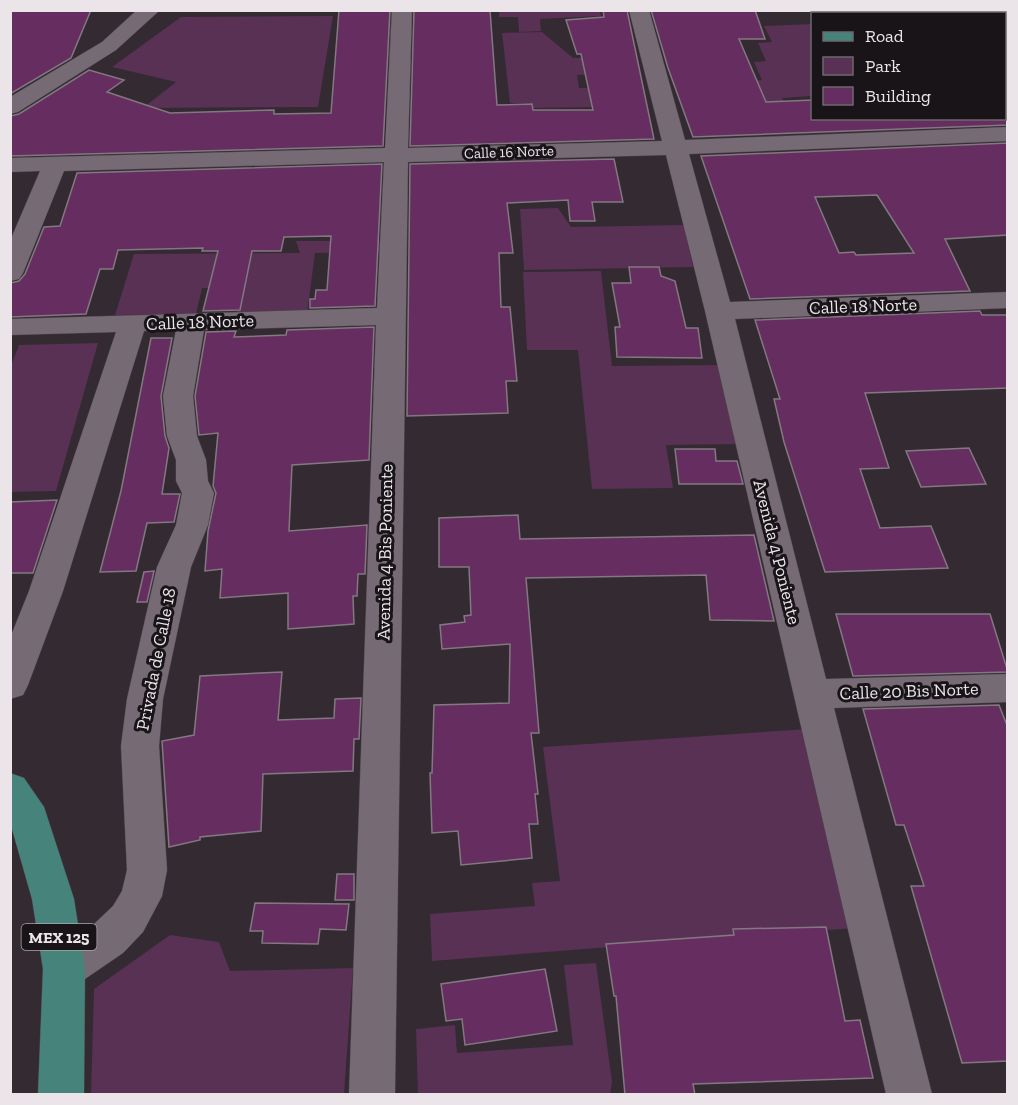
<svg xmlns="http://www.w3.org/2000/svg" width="1018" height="1105" font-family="'Zilla Slab',serif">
<rect width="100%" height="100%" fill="#332a32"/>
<!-- green -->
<g fill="#583154">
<polygon points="499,11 600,11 601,16 540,19 541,31 519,32 518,17 499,17"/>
<polygon points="333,16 318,107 143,108 176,82 112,67 181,17"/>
<polygon points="812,24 812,96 782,98 787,109 698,113 742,81 762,80 754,62 766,61 758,43 772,42 764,26"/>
<polygon points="542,32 573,58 604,58 608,73 577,75 579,88 616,88 600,107 532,108 531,103 510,103 502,33"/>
<polygon points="558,208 571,227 684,225 693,267 524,270 520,209"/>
<polygon points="296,241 381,241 380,252 315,253 307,314 236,315 241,288 202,288 196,314 115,315 134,254 300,253"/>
<polygon points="601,271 612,366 723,365 739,444 666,445 673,488 592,489 578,350 527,350 523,272"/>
<polygon points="98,343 56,491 11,492 10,368 19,345"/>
<polygon points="807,729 866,927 432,961 430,914 535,906 532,883 560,881 543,747"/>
<polygon points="170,935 219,942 230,971 353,968 344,1094 91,1094 94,989"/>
<polygon points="596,963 612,1082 610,1094 418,1094 416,1029 455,1025 457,1053 573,1045 564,965"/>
</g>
<!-- building -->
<g fill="#662d60" stroke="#837881" stroke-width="1.5" fill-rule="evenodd">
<polygon points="10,10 91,10 71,58 10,94"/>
<polygon points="339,10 390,10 383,146 10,156 10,116 19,114 89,70 124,80 107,92 170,113 274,110 274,114 331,113"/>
<polygon points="414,10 490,10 497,105 532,104 533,110 593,110 581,54 577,54 566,20 604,17 603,10 627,10 654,139 410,146"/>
<polygon points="651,10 755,10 765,39 739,39 766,102 813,100 813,118 1008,118 1008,125 693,137 668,68"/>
<path d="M1008,143V235L945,239L970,291L750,299L701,156ZM877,195L914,253L856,255L854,252L839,253L815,197Z"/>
<polygon points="614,159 623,202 592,202 595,221 570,221 568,200 507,203 513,253 499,253 501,307 510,307 517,381 506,381 508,413 407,416 410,164"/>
<polygon points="382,164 375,306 310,308 310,299 315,299 316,290 327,290 331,236 284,237 281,251 252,251 240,310 203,311 218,251 202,251 203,248 118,250 113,269 100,269 86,314 10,317 10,283 19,281 25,274 44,227 60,226 77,173"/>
<polygon points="629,267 659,267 661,276 675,281 686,328 698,328 702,358 617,357 615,327 620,327 612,283 631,283"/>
<polygon points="980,311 982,315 1008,315 1008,388 865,393 889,468 860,469 880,528 931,526 948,568 825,572 784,442 774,399 780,399 755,320"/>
<polygon points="374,327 369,460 292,465 289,531 367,525 365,574 358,574 357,596 353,596 354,624 288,629 288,593 220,598 222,569 205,571 208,531 216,493 213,486 218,433 199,435 195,396 206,332 236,331 234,337 286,335 287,330"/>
<polygon points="151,338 172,338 161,396 165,436 169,448 162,494 180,494 174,522 147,523 136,571 100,572 121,491"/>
<polygon points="969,448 986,484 921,487 906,451"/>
<polygon points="675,449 715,449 716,461 737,461 743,484 679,484"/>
<polygon points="57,500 33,573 10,573 10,502"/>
<polygon points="518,515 520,539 754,535 774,621 710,620 706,575 526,578 539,733 531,733 538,794 535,794 538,824 529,824 532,858 461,865 458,831 432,833 430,773 432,773 434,705 509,703 510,644 442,649 440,625 465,622 464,616 471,615 469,567 439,567 439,518"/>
<polygon points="154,571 147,602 137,602 144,572"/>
<polygon points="836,614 990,614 1008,672 853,676"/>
<polygon points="282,672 278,720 334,718 335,699 361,698 359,739 354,739 353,771 263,774 261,831 200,837 200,840 169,847 162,741 194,735 200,676"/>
<polygon points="999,705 1008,728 1008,1061 962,1063 911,886 924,886 904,825 896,825 863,709"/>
<polygon points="337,874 354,874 354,900 335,900"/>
<polygon points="255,903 349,904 346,930 320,929 318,944 262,943 263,931 250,931"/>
<polygon points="826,927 845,1021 860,1020 873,1078 693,1084 695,1095 625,1095 616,996 614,996 606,944 734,935 733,929"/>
<polygon points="545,969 557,1031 465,1045 462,1019 446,1021 441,984"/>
</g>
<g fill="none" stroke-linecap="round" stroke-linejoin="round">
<defs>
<g id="minor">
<polygon points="137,10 160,10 116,50 18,112 10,114 10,97 102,42"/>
<polygon points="392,10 412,10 408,148 662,141 629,10 649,10 685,140 1008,127 1008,141 689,154 730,302 1008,292 1008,308 735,319 826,679 1008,674 1008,702 834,708 932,1094 886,1094 705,311 666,155 408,162 395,1094 349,1094 376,325 204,330 193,396 197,436 206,460 208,481 214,493 208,525 191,567 163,699 159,746 167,870 162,896 143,932 123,953 79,983 64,989 49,983 43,969 49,955 93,925 113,906 122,891 127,870 121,746 127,699 157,567 176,525 182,493 176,481 176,460 167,436 163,396 176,330 144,331 63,591 28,685 23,695 10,699 10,638 29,591 116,332 10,335 10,319 377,308 384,162 64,171 23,273 19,279 10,281 10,241 40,171 10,172 10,158 385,148"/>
<polygon points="976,10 996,10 998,14 978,14"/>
<polygon points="1004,27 1008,28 1008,43 1004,42"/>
</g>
<polygon id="major" points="10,773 24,778 44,807 74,899 85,969 84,1094 38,1094 43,969 32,899 10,822"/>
</defs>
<!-- minor casing -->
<use href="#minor" stroke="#4d454c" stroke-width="1"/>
<!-- major casing -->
<use href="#major" stroke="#4d454c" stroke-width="1"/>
<!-- minor -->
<use href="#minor" fill="#766b74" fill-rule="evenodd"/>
<!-- major -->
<use href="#major" fill="#46847b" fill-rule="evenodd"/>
</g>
<g text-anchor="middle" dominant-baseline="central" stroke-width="6" stroke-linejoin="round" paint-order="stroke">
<!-- far-street labels -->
<g font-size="15" fill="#ebe5ea" stroke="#181418">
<text transform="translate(509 152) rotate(-2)">Calle 16 Norte</text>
</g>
<!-- shield labels -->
<rect fill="#181418" stroke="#aca6ab" stroke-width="1.5" x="21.5" y="924" width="75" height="26" rx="4.5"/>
<g font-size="16" font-weight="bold" fill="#ebe5ea">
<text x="59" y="937">MEX 125</text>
</g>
<!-- street labels -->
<g font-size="18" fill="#ebe5ea" stroke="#181418">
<text transform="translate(863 306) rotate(-2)">Calle 18 Norte</text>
<text transform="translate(200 322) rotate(-2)">Calle 18 Norte</text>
<text transform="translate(385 552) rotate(-89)">Avenida 4 Bis Poniente</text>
<text transform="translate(777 552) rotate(76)">Avenida 4 Poniente</text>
<text transform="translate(156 659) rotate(-79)">Privada de Calle 18</text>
<text transform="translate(909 691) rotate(-2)">Calle 20 Bis Norte</text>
</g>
</g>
<!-- border -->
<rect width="1018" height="1105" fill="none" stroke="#ebe5ea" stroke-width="24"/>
<!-- legend -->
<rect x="811" y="12" width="195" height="108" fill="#181418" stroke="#6c686c" stroke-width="1.5"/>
<rect x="823" y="32" width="30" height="9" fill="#46847b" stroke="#6c686c" stroke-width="1.5"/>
<text x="865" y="42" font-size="18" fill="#ebe5ea">Road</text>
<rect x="823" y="57" width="30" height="18" fill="#583154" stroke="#6c686c" stroke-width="1.5"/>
<text x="865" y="72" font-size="18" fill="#ebe5ea">Park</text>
<rect x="823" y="87" width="30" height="18" fill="#662d60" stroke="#6c686c" stroke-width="1.5"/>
<text x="865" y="102" font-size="18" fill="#ebe5ea">Building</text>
</svg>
